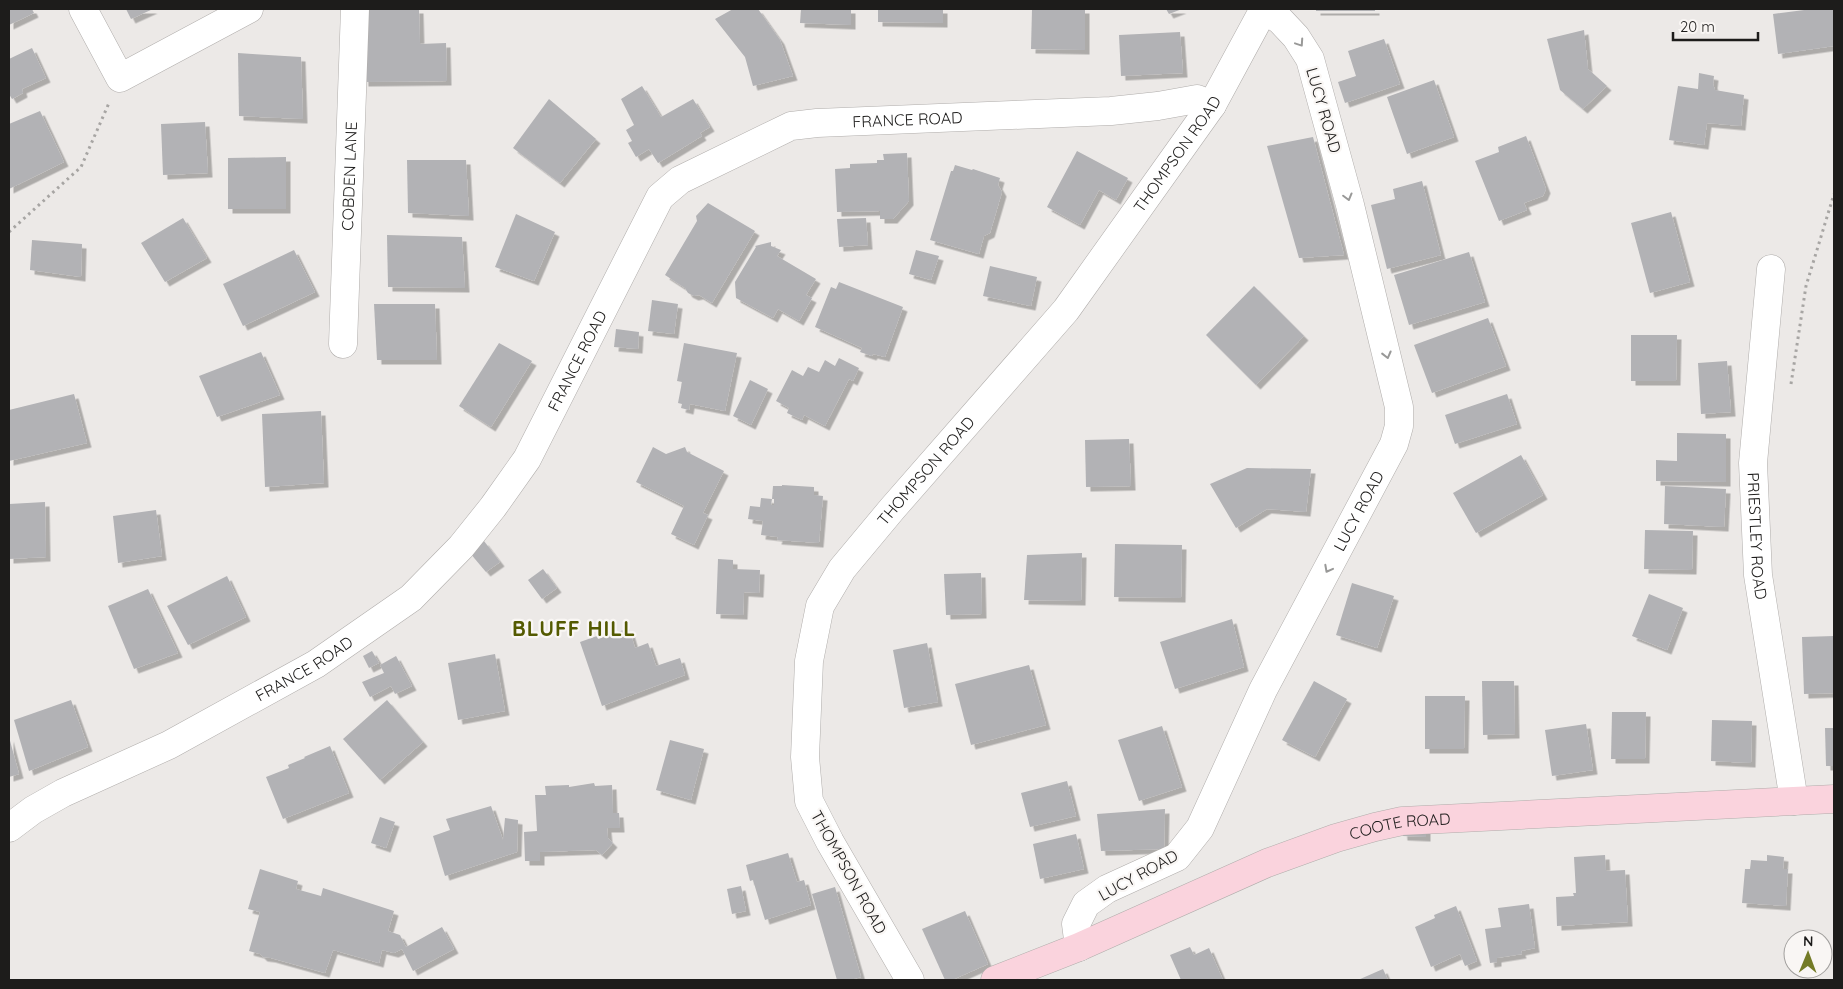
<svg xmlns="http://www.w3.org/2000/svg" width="1843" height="989" font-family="Quicksand,sans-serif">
<defs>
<filter id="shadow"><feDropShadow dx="4.5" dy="4.5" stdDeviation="0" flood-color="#0004"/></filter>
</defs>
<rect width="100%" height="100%" fill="#ece9e7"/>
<!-- building -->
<g fill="#b2b2b5" filter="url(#shadow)">
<polygon points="9,9 32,9 34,13 9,25"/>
<polygon points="126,9 153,9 131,19"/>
<polygon points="361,9 419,9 420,44 446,43 447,81 364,82"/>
<polygon points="733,9 758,9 780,40 793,76 753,86 745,57 715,19"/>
<polygon points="801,9 851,9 851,25 800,23"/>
<polygon points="878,9 943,9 943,23 878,22"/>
<polygon points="1032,9 1085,9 1085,50 1031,49"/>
<polygon points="1166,9 1182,9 1169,14"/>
<rect x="1316" y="9" width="59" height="2"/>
<polygon points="1812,9 1834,9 1834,46 1778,54 1773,14"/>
<polygon points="1584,30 1588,69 1607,86 1583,109 1560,90 1547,39"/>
<polygon points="1180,32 1183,73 1121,76 1119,35"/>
<polygon points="1384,39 1400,84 1345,103 1338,82 1356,76 1348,51"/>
<polygon points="32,48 46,78 22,89 23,93 12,99 9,94 9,59"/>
<polygon points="238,53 301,57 303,119 239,116"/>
<polygon points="1699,73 1714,76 1713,84 1715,90 1744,95 1741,126 1707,123 1704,145 1669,140 1678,86 1698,89"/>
<polygon points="1434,80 1454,137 1407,154 1387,97"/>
<polygon points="642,86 661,117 693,99 710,127 700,133 702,136 658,163 649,149 636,157 628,143 632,141 626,130 634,125 621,99"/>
<polygon points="549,99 596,139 560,183 513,148"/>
<polygon points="40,111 64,162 9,189 9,124"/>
<polygon points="205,122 208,173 163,175 161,124"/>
<polygon points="1526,136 1546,189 1543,196 1524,203 1527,210 1499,221 1475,161 1499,152 1498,147"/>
<polygon points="1313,137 1344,255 1299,258 1267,146"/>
<polygon points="1077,151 1128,178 1116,200 1099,190 1080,225 1047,207"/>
<polygon points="907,153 909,201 893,219 880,219 880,211 837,212 835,169 850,168 850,164 877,163 877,160 884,160 883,154"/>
<polygon points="286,157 286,209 228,209 228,158"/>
<polygon points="407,160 466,160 469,216 408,213"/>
<polygon points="955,165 972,170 973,169 1000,178 998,185 1002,192 990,233 984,236 979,254 930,240 951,171 953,171"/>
<polygon points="1422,181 1441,255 1387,269 1371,205 1395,199 1393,189"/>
<polygon points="708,203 755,231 712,303 699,295 694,296 688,293 685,288 665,275 697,221 696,216"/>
<polygon points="1671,212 1690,282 1650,293 1631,223"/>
<polygon points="516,214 555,232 534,281 495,267"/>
<polygon points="183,218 207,258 165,282 141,243"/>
<polygon points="866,218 868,245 839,247 837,219"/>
<polygon points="387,235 462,237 465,288 388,287"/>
<polygon points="32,240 82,244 81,277 30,270"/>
<polygon points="771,242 771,246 781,250 777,256 816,279 806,295 812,298 799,321 778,309 773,318 736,298 735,282 756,247 755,246"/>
<polygon points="294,250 315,292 243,326 223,284"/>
<polygon points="916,250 939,256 931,280 909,274"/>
<polygon points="1469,252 1485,302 1409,325 1394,275"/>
<polygon points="990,266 1037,277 1031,306 983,296"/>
<polygon points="839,282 903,307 885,357 873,354 872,356 860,352 862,348 815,327 831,287 836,289"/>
<polygon points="1254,286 1304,336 1256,385 1206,335"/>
<polygon points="652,300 678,304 674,334 648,331"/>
<polygon points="374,304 435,304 437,360 377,360"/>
<polygon points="1488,318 1506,366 1432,393 1414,345"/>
<polygon points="616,329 639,332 638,349 614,347"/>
<polygon points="1631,335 1677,335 1676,381 1631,381"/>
<polygon points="499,343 532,361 491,427 459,406"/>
<polygon points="684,343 737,353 725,411 690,404 689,410 681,408 682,404 678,403 682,382 677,381"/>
<polygon points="261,352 280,395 217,417 199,376"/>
<polygon points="839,358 859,368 853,381 849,379 825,426 804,415 802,420 787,413 789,408 776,401 792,370 803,376 808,367 819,372 825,360 835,366"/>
<polygon points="1727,361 1731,412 1701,414 1698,363"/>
<polygon points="750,380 768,389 751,425 733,416"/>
<polygon points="74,394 87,443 9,461 9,410"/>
<polygon points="1507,394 1517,424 1455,444 1445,415"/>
<polygon points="321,411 324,483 265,487 262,414"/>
<polygon points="1677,433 1726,434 1726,482 1656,481 1656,460 1677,461"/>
<polygon points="1129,439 1131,486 1086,487 1085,440"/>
<polygon points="653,447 666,454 685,447 687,452 724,471 703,513 708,515 694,545 671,534 684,506 636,482"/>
<polygon points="1521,455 1543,495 1476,533 1453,493"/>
<polygon points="1247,468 1311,469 1306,512 1267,509 1236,528 1210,484"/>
<polygon points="782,485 814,487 814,495 823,496 819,543 777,540 778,537 761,535 763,521 748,519 750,506 760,507 761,498 772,499 771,505 774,505 774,499 772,499 773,486 782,486"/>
<polygon points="1665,486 1726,489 1724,527 1664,524"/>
<polygon points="45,502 46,557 9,559 9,504"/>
<polygon points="156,510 162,556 118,563 113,516"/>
<polygon points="1645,530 1693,531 1692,570 1644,569"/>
<polygon points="484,541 500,562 486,572 470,553"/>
<polygon points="1115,544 1182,545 1181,598 1114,597"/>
<polygon points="1082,553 1081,601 1024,600 1027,555"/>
<polygon points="718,559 733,560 733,569 760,570 759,593 744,592 743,615 716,614"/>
<polygon points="543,569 557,588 542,599 528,580"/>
<polygon points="981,573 982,614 946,615 944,574"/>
<polygon points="227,576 246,617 188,645 167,606"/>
<polygon points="1352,583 1394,596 1377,648 1336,635"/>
<polygon points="148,589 178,653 134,669 108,606"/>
<polygon points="1649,594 1683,608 1667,650 1632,636"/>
<polygon points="1232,619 1244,667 1175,689 1160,642"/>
<polygon points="629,628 635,648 648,643 656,666 680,658 685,675 602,706 580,642 597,636 598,639"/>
<polygon points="1834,636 1834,693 1804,694 1802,637"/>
<polygon points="927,643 938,702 904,708 893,650"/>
<polygon points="372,651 379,663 369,668 363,656"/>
<polygon points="495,654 505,711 458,720 448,663"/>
<polygon points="396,656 412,686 395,694 391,686 370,697 362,682 384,673 380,665"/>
<polygon points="1029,665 1046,725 971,745 955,684"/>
<polygon points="1314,681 1347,699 1315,757 1282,740"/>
<polygon points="1482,681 1514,681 1515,734 1483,735"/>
<polygon points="1425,696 1465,696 1464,749 1425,749"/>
<polygon points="71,700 88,747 29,771 14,720"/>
<polygon points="387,700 423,742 380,780 343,739"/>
<polygon points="1612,712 1646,712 1645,759 1611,759"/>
<polygon points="1712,720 1752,721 1751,763 1711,761"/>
<polygon points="1586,724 1593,770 1552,776 1545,730"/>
<polygon points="1162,726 1182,787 1139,801 1118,740"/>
<polygon points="1825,728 1834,728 1834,766 1826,766"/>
<polygon points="9,737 19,774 9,777"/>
<polygon points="670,740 704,749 691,800 656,790"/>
<polygon points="330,746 349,793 283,819 266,777 289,768 288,765 305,758 304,757"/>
<polygon points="1067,781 1076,816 1030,827 1021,793"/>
<polygon points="594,783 595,786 612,785 613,813 619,813 620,828 607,828 608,838 613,843 602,855 596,850 540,852 540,861 525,861 524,832 537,831 535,795 546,795 545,786 569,785 569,787"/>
<polygon points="491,806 503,840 505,818 518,820 517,852 445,876 433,836 450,830 446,819"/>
<polygon points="1165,809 1164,849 1101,851 1097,814"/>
<polygon points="380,817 395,822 386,848 371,843"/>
<polygon points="1402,825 1426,825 1426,837 1403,836"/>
<polygon points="1076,834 1084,869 1040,879 1033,844"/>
<polygon points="788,853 797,882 804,880 811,905 765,920 753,880 750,881 746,865"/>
<polygon points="1605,855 1606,871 1625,870 1628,922 1557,926 1556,897 1574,896 1573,893 1576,893 1574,857"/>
<polygon points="1767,855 1784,857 1783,869 1788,869 1786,906 1742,903 1745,869 1750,869 1751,860 1767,861"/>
<polygon points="260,869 298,881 296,889 321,896 323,888 394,911 388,931 400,935 406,947 442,927 454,949 413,971 402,949 394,953 382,950 379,963 333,950 325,973 271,958 263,957 260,954 249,951 260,912 248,909"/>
<polygon points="741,886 746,911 732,914 727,889"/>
<polygon points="835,887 861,977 850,980 837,980 812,894"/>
<polygon points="1529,904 1535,948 1521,951 1522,954 1497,958 1497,962 1490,963 1485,929 1501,927 1498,908"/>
<polygon points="1456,906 1477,961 1465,966 1460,954 1431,967 1415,927 1435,918 1434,915"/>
<polygon points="965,911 988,964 952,980 945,980 922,929"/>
<polygon points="1190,947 1194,955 1209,948 1223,980 1181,980 1170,955"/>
<polygon points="1383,969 1388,980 1358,980"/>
</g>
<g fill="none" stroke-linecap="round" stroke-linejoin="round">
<defs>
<g id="street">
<polyline points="83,9 120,78 249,9"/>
<path id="s1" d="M1771,269L1753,463L1758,575L1794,801"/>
<path id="s2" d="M343,344L355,9"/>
<path id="s3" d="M9,828L33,810L63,793L169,745L316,664L411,598L461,547L493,507L527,459L660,197L680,180L791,126L817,123L1111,111L1158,106L1197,99L1212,105"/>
<path id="s4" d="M1079,947L1076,924L1086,904L1107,889L1177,857L1200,828L1263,690L1394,444L1399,426V407L1350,205L1310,59L1296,37L1280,20L1264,10"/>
<path id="s5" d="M910,980L830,842L809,801L805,757L809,661L820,606L842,569L892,509L1066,310L1212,105L1264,9"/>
</g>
<g id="secondary">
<path id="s6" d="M995,980L1079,947L1267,863L1336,838L1375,827L1402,821L1834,799"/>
</g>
</defs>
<!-- street casing -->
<use href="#street" stroke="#b0adab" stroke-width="29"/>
<!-- secondary casing -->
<use href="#secondary" stroke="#b0adab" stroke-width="29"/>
<!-- path -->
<g stroke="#a7a5a3" stroke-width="3" stroke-dasharray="2.5 4" stroke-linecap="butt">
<polyline points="9,232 81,167 109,103"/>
<polyline points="1791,384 1806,286 1834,194"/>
</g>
<!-- street -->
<use href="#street" stroke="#fff" stroke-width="28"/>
<!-- secondary -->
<use href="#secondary" stroke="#fad3dd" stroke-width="28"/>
</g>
<!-- one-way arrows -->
<defs><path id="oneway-chevron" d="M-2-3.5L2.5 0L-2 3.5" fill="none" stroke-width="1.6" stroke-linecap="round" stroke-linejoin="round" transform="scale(1.25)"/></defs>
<g stroke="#999998">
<use href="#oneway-chevron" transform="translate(1300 43) rotate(56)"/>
<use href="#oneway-chevron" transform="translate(1348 197) rotate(75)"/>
<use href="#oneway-chevron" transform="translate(1387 355) rotate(76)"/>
<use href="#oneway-chevron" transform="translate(1328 569) rotate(118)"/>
</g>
<g text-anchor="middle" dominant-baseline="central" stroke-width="4.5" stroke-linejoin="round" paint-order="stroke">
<!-- street labels -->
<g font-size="16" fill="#1d1c1b" stroke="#f9f6f4">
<text transform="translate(1324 110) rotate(74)">LUCY ROAD</text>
<text stroke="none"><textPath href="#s3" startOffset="1206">FRANCE ROAD</textPath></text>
<text stroke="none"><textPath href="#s5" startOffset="979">THOMPSON ROAD</textPath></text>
<text stroke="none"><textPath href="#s2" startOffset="168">COBDEN LANE</textPath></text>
<text stroke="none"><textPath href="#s3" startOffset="756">FRANCE ROAD</textPath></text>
<text stroke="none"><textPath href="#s5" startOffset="574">THOMPSON ROAD</textPath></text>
<text stroke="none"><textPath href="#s4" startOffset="540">LUCY ROAD</textPath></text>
<text stroke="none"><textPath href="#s1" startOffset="268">PRIESTLEY ROAD</textPath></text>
<text stroke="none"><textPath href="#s3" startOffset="336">FRANCE ROAD</textPath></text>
<text stroke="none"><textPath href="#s6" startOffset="435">COOTE ROAD</textPath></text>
<text transform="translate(849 872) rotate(61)">THOMPSON ROAD</text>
<text transform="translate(1138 875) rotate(-29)">LUCY ROAD</text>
</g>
<!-- district labels -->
<g font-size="21" font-weight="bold" letter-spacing="1" fill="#545a01" stroke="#f9f6f4">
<text x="574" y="628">BLUFF HILL</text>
</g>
</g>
<!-- border -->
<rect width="1843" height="989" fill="none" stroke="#1d1c1b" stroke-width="20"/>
<!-- north arrow -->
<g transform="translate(1808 954) rotate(1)"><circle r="24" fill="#f9f6f4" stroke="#a19f9d"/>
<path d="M0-4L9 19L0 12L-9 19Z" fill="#747b26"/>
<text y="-8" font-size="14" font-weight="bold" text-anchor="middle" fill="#1d1c1b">N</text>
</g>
<!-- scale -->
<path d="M1673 32v8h85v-8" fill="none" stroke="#1d1c1b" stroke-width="2.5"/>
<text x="1680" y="32" font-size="15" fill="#1d1c1b" stroke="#f9f6f4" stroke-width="4" paint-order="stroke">20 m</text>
</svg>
